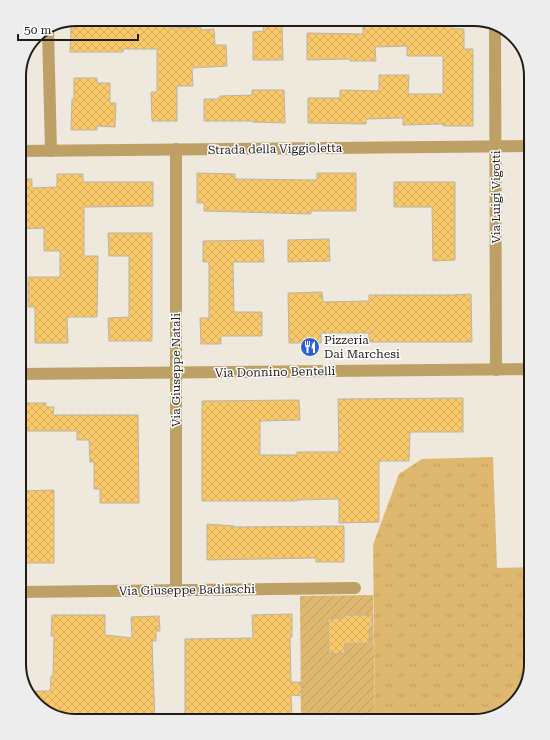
<svg xmlns="http://www.w3.org/2000/svg" width="550" height="740" font-family="'Roboto Serif',serif">
<defs>
<pattern id="grass-tufts" width="24" height="20" patternUnits="userSpaceOnUse"><rect width="24" height="20" fill="#deb86f"/><path d="M3 7l-1-3M5 7V3M7 7l1-3M15 17l-1-3M17 17v-4M19 17l1-3" fill="none" stroke="#be9e60"/></pattern>
<pattern id="garden-furrows" width="10" height="10" patternUnits="userSpaceOnUse"><rect width="10" height="10" fill="#deb86f"/><path d="M-1 1l2-2M0 10L10 0M9 11l2-2" fill="none" stroke="#be9e60"/></pattern>
<pattern id="building-cross-hatch" width="8" height="8" patternUnits="userSpaceOnUse"><rect width="8" height="8" fill="#f9c96a"/><path d="M0 0l8 8M0 8l8-8" fill="none" stroke="#d5ac5b"/></pattern>
</defs>
<rect width="100%" height="100%" fill="#eee8dd"/>
<!-- grass -->
<polygon fill="url(#grass-tufts)" points="493,457 497,568 531,567 531,664 523,693 503,713 474,721 375,721 373,545 399,474 422,459"/>
<!-- garden -->
<polygon fill="url(#garden-furrows)" points="373,595 375,721 301,721 300,596"/>
<!-- building -->
<g fill="url(#building-cross-hatch)" stroke="#bab4aa">
<polygon points="406,22 406,23 451,22 451,28 464,29 464,49 473,49 473,126 443,126 443,124 403,125 403,118 366,119 366,124 308,123 308,98 340,98 340,90 379,91 379,75 409,75 408,94 443,94 443,56 407,56 407,46 375,47 376,61 350,61 350,59 307,60 307,33 363,34 363,23"/>
<polygon points="168,23 168,28 201,27 201,30 214,29 215,45 226,45 227,66 192,68 193,86 177,86 177,121 152,121 151,92 157,92 157,49 123,49 123,52 70,52 71,27 79,27 79,24 113,24 113,26 143,26 143,24"/>
<polygon points="282,25 283,60 253,60 253,32 264,31 263,26"/>
<polygon points="74,78 97,78 97,83 110,83 110,103 116,103 115,127 97,126 97,130 71,130 72,99 74,99"/>
<polygon points="252,90 284,90 285,123 252,122 252,121 204,121 204,99 218,99 220,96 252,95"/>
<polygon points="197,173 235,174 235,179 317,180 317,173 356,173 356,211 311,211 311,214 204,211 204,203 197,203"/>
<polygon points="57,174 83,174 83,182 153,182 153,206 84,207 84,256 98,256 97,317 67,317 68,343 35,343 35,307 28,307 28,277 60,277 60,251 44,251 44,228 19,229 19,179 32,179 32,188 57,187"/>
<polygon points="394,182 455,182 455,260 433,261 432,207 394,207"/>
<polygon points="108,233 152,233 152,341 109,341 108,318 129,317 129,256 109,256"/>
<polygon points="329,239 330,261 288,262 288,240"/>
<polygon points="263,240 264,262 233,262 234,312 262,312 262,336 221,336 221,344 201,344 200,318 209,318 209,262 203,262 203,241"/>
<polygon points="322,292 323,302 369,301 369,295 452,295 471,294 472,342 369,342 369,333 321,333 321,343 289,343 288,293"/>
<polygon points="463,398 463,432 410,432 409,461 379,461 379,522 339,523 339,499 297,500 297,501 202,501 202,401 299,400 300,420 260,421 260,455 297,455 297,452 339,452 338,399"/>
<polygon points="19,403 46,403 46,407 54,407 53,415 138,415 139,503 100,503 100,489 94,489 94,462 90,462 89,440 77,440 77,431 19,431"/>
<polygon points="54,490 54,563 19,563 19,491"/>
<polygon points="207,524 234,526 234,527 344,526 344,562 316,562 316,558 207,560"/>
<polygon points="292,614 292,637 290,637 291,682 301,682 302,696 291,695 292,716 185,717 185,639 253,638 252,615"/>
<polygon points="52,615 105,615 105,635 132,638 131,617 159,616 160,631 156,631 156,641 152,641 155,721 72,721 47,713 27,693 26,691 50,691 51,676 53,676 54,636 51,636"/>
<polygon points="344,615 372,615 372,628 369,628 369,643 344,644 345,653 329,654 328,619 343,618"/>
</g>
<g fill="none" stroke-linecap="round" stroke-linejoin="round">
<!-- minor -->
<g stroke="#bea066" stroke-width="12">
<polyline points="495,24 496,370"/>
<polyline points="48,30 51,151"/>
<polyline points="19,151 531,146"/>
<polyline points="19,374 531,369"/>
<polyline points="176,590 176,149"/>
<polyline points="19,592 355,588"/>
</g>
</g>
<!-- icons -->
<defs>
<symbol id="restaurant-disc" viewBox="-11 -11 22 22"><circle r="9.5" fill="#2d61d0" stroke="#fff"/><path d="M-5-6h1v4h1v-4h1v4h1v-4h1v5L-1.5 .5V6h-2V.5L-5-1ZM5-6V6H3V1.5H1.5Q1.5-4 5-6Z" fill="#fff"/></symbol>
</defs>
<g fill-rule="evenodd">
<use href="#restaurant-disc" x="299" y="336" width="22" height="22"/>
</g>
<g text-anchor="middle" dominant-baseline="central" stroke-width="3" stroke-linejoin="round" paint-order="stroke">
<!-- street labels -->
<g font-size="12" fill="#201d19" stroke="#fff">
<text transform="translate(275 149) rotate(-1)">Strada della Viggioletta</text>
<text transform="translate(496 197) rotate(-90)">Via Luigi Vigotti</text>
<text transform="translate(176 370) rotate(-90)">Via Giuseppe Natali</text>
<text transform="translate(275 372) rotate(-1)">Via Donnino Bentelli</text>
<text transform="translate(187 590) rotate(-1)">Via Giuseppe Badiaschi</text>
</g>
<!-- poi labels -->
<g font-size="12" fill="#201d19" stroke="#fff" text-anchor="start">
<text x="324" y="340">Pizzeria<tspan x="324" dy="14">Dai Marchesi</tspan></text>
</g>
</g>
<!-- crop -->
<path d="M0 0H550V740H0ZM76 26H474A50 50 0 0 1 524 76V664A50 50 0 0 1 474 714H76A50 50 0 0 1 26 664V76A50 50 0 0 1 76 26Z" fill="#ededed" fill-rule="evenodd"/>
<path fill="none" stroke="#201d19" stroke-width="2" d="M76 26H474A50 50 0 0 1 524 76V664A50 50 0 0 1 474 714H76A50 50 0 0 1 26 664V76A50 50 0 0 1 76 26Z"/>
<!-- scale -->
<path d="M18 34v6h120v-6" fill="none" stroke="#201d19" stroke-width="2"/>
<text x="24" y="34" font-size="12" fill="#201d19" stroke="#ffffff" stroke-width="3" paint-order="stroke">50 m</text>
</svg>
